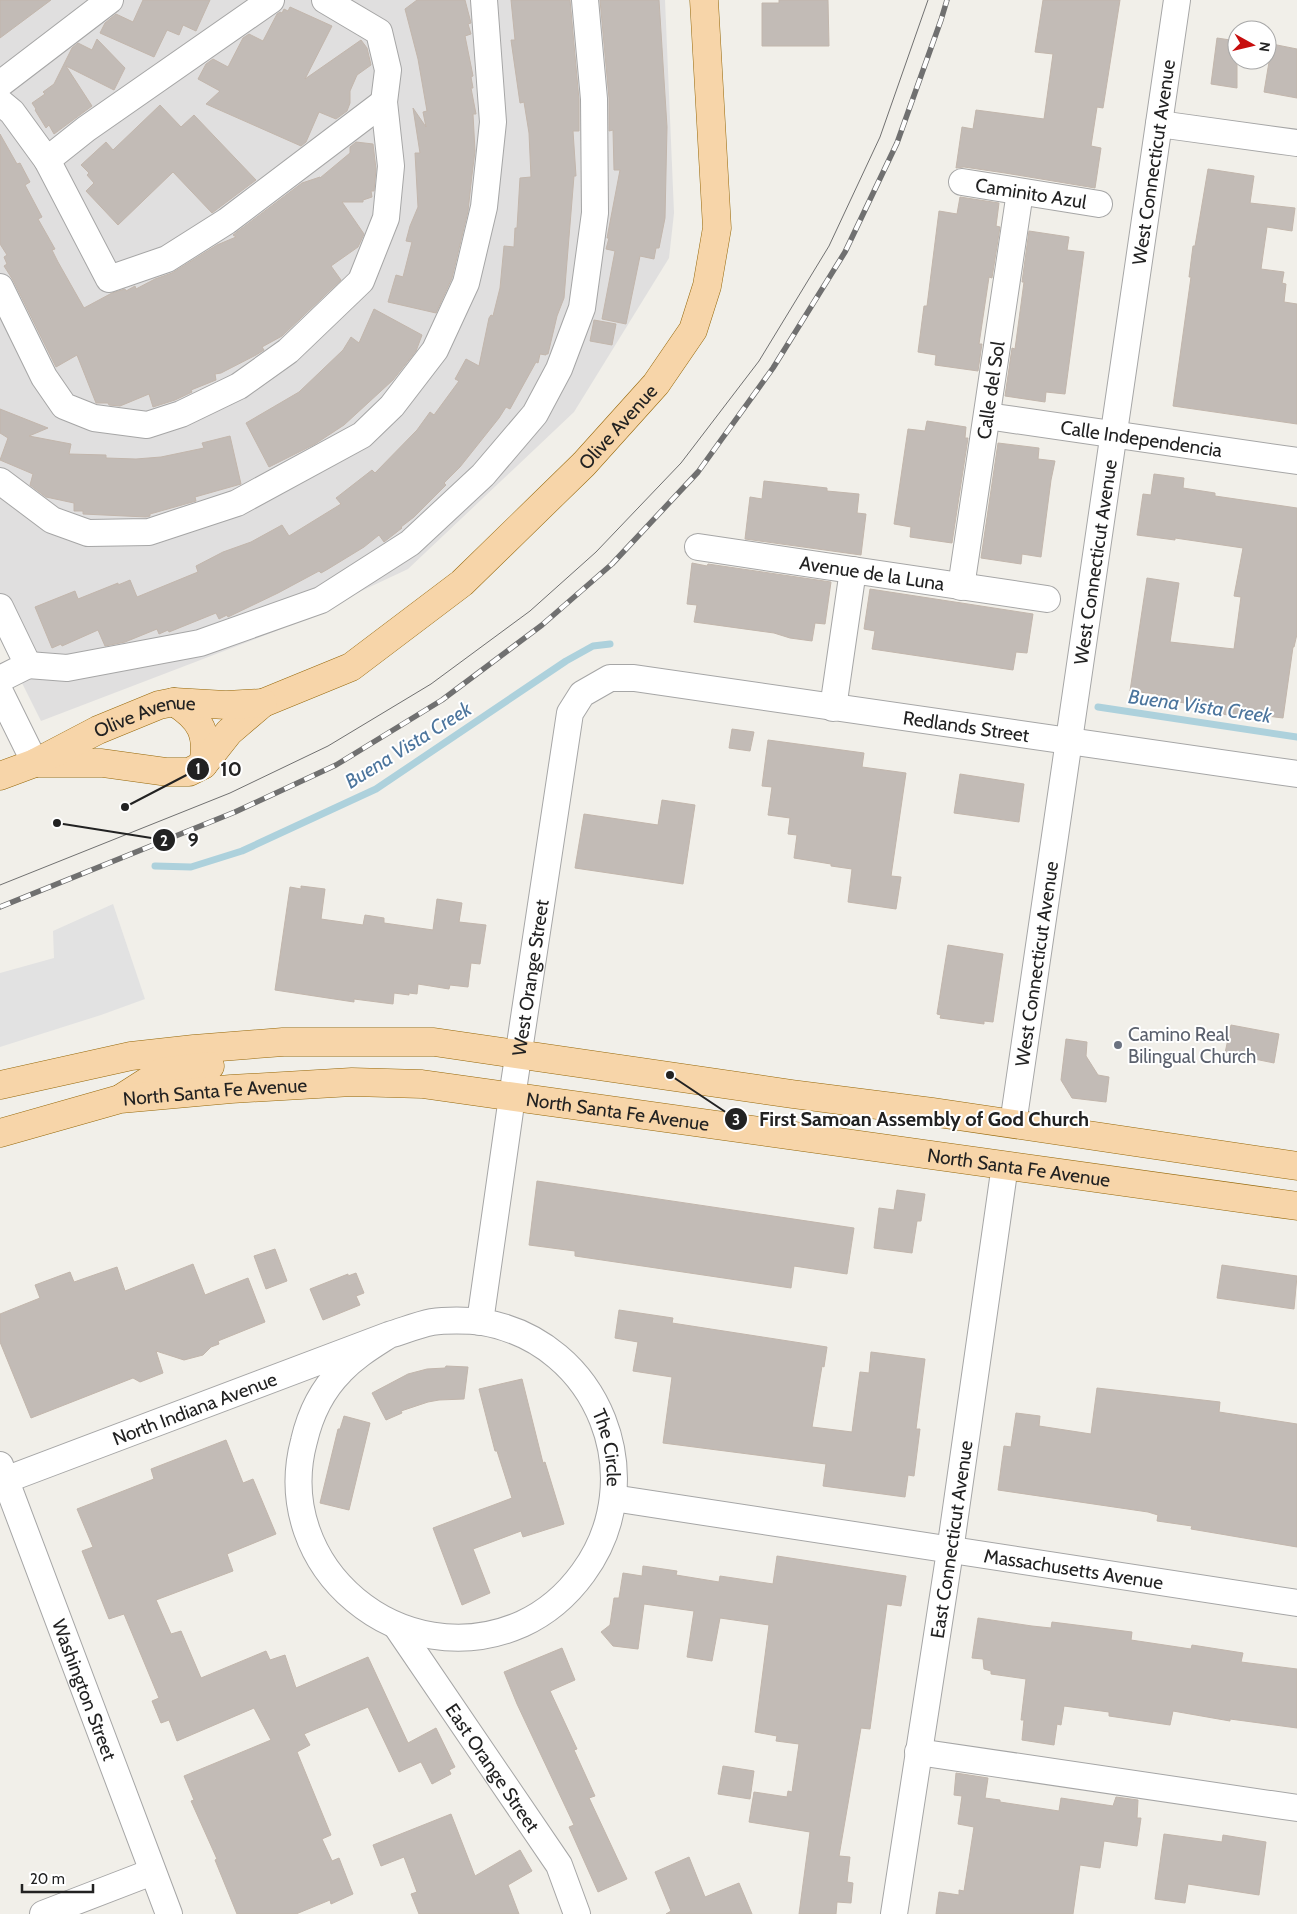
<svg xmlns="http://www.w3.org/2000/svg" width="1297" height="1914" font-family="Cabin,sans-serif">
<rect width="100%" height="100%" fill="#f1efe9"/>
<!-- residential -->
<polygon fill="#e0dfdf" points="0,0 665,0 674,213 669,258 574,412 408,569 276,631 41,721 0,639"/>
<!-- parking -->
<polygon fill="#e2e2e2" points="113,904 145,999 101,1015 0,1047 0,973 54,958 53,931"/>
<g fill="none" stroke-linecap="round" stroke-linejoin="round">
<!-- stream -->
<g stroke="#add1dc" stroke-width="7">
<polyline points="1098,707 1297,737"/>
<polyline points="155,866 191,867 242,851 376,789 566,661 593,646 610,644"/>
</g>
</g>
<!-- building -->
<g fill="#c2bbb6" stroke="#c2b6ac">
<polygon points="0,0 51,0 0,38"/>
<polygon points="143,0 210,0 196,31 183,25 179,35 167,30 154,57 100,33 105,23 116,14 133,22"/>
<polygon points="417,0 465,0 471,23 468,24 471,34 465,36 473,76 471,77 473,88 471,88 476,114 473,114 475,151 472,175 468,211 452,278 436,313 388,302 396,275 403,277 412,242 406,241 410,226 418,207 415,153 420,153 413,108 426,127 423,112 427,111 418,59 405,9"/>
<polygon points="511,0 570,0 579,100 579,131 573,131 576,176 574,176 564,298 557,316 548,354 546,354 546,355 540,354 538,363 536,362 510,409 506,407 499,418 460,467 444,483 446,485 414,517 401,527 402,528 384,542 379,535 364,547 328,569 321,573 319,571 278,593 228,617 227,615 219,619 216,613 169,632 168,630 159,634 157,629 125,642 105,646 98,630 62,646 61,644 52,648 35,607 75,591 78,599 118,583 118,585 130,580 137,597 198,572 196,566 223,552 251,542 282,525 289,536 341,504 336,498 372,470 375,473 417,430 430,412 434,415 459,381 455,379 466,359 479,366 489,318 491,315 493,316 500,288 504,246 514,247 515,228 517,228 520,178 531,177 529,133 524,102 520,103 511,40 515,40"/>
<polygon points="600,0 659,0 667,127 665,218 659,248 656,248 654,259 640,256 626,324 602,319 615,251 606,249 609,238 607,238 620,170 614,170 613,130 609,131 609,98"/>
<polygon points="779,0 828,0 829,46 762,46 762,3 779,3"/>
<polygon points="1043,0 1120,0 1103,108 1097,107 1091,146 1101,148 1095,188 1005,173 964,167 956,168 962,127 973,129 976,110 1044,119 1053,54 1035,52"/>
<polygon points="290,7 332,26 305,79 361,40 367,48 371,65 357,75 350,91 350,103 347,111 336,119 319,112 306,142 301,146 206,104 220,91 198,79 206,64 213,59 228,67 243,38 249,34 263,41 277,14 280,12 282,13 284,9 288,11"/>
<polygon points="1217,38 1237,41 1237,88 1211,84"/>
<polygon points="97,39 125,68 114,90 66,66 92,106 54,134 49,125 46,128 35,110 36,109 32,103 45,94 43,92 54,84 72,48 78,43 92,50"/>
<polygon points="1272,44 1297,49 1297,98 1264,92"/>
<polygon points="160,105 181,127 194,115 256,180 212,213 173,172 118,225 86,191 94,183 87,175 89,173 81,165 106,142 113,150"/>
<polygon points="0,134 17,164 20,163 30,182 25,185 42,217 38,219 55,249 52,250 58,262 84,308 112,293 125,289 126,291 135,286 136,289 155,279 172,273 217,245 236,237 233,235 302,183 320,177 320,178 350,153 350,147 356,142 373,144 376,169 374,191 371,191 372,197 363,200 363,202 342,202 364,234 358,247 331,266 341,280 282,336 262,347 264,350 256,355 221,373 215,374 216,380 191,390 192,392 175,400 153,407 149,394 120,406 109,405 108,403 96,403 77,355 56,367 13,280 4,266 7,264 4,257 7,255 0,244"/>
<polygon points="1208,169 1254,176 1250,203 1295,208 1292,231 1267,227 1261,269 1284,272 1282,283 1286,284 1284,302 1297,304 1297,424 1173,406 1191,277 1189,277 1193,246 1195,246"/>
<polygon points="960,197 999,203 996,226 1000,227 992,278 989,277 979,344 982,344 978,371 935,365 936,355 918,352 924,306 927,306 939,211 957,214"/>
<polygon points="1029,231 1069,237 1067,250 1084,252 1065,394 1046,392 1045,402 1005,396 1012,348 1015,349 1024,282 1022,282"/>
<polygon points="374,309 422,335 416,351 393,380 344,425 315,444 269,467 246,423 299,392 343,350 351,337 359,343"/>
<polygon points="594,320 616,324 612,345 590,341"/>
<polygon points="0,409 48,428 29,436 71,444 69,454 106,455 106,458 136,459 161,457 204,448 202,443 230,436 241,484 195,497 196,501 150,514 150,516 146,517 83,514 83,511 74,511 74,503 46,497 30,485 33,474 0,460 8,438 0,433"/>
<polygon points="927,421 966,427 965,438 968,438 952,543 910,537 911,527 894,524 908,429 925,431"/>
<polygon points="998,443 1039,448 1038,459 1055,461 1051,480 1041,557 1022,554 1021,564 981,558"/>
<polygon points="1154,474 1184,478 1183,488 1215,493 1215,496 1297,508 1297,634 1294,647 1293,647 1283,718 1267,716 1266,720 1221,714 1222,708 1156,699 1157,694 1130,691 1147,578 1179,583 1170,642 1234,649 1241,597 1234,596 1243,548 1175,538 1175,540 1137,535 1143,494 1151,495"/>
<polygon points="764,481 827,488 827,491 859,494 857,513 866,514 861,555 745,539 750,497 762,499"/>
<polygon points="692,563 707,566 708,564 831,582 825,624 815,623 812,641 790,638 774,633 694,622 697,605 687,604"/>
<polygon points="870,589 1033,614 1027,653 1016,652 1013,670 872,649 875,631 864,629"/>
<polygon points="732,729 754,732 750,751 729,748"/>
<polygon points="768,740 864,753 862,767 906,773 891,876 901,877 896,909 848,902 852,869 831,866 831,864 794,858 797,835 788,834 790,818 768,815 772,787 762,786"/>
<polygon points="960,774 1024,784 1019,822 954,813"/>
<polygon points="662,800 695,805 683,884 575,868 584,814 658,825"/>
<polygon points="301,886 325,889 321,919 363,925 365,915 384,918 384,923 433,930 437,899 462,903 459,922 486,925 480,964 471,963 468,987 450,985 449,989 418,984 417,994 409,993 409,995 394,993 393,1004 354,999 354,1002 275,990 290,887 301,889"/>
<polygon points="948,945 1003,954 993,1022 984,1021 984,1024 940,1018 941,1015 937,1014"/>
<polygon points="1231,1025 1279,1034 1274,1063 1225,1053"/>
<polygon points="1066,1039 1087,1042 1086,1056 1098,1075 1109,1077 1106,1102 1072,1098 1061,1080"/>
<polygon points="537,1181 854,1228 847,1274 794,1266 791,1288 575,1256 575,1251 529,1245"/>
<polygon points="897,1190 925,1194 921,1221 917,1221 912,1253 874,1248 879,1208 894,1210"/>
<polygon points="275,1249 287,1281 266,1289 254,1256"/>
<polygon points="193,1264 205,1295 248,1278 265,1322 218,1341 219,1344 211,1347 203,1355 184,1360 156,1351 163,1373 140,1382 133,1378 31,1418 0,1342 0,1314 40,1298 35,1285 70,1272 74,1282 117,1267 125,1291"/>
<polygon points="1222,1265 1297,1276 1294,1309 1217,1298"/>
<polygon points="356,1273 364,1293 356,1296 360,1305 323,1320 310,1289 348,1274 348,1276"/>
<polygon points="619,1310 673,1318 672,1323 827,1347 824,1367 822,1366 812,1427 852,1432 860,1372 869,1373 871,1352 925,1359 916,1429 920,1429 914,1476 908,1475 905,1497 823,1486 826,1464 663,1443 672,1377 633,1371 638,1342 615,1338"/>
<polygon points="446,1366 468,1367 464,1399 439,1400 428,1402 401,1411 402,1413 386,1420 372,1393 408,1374 427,1369 445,1368"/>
<polygon points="522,1379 543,1463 545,1462 564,1524 523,1537 521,1531 473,1549 490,1593 462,1605 433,1528 512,1498 497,1451 495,1451 479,1389"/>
<polygon points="1097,1388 1220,1402 1219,1412 1297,1424 1297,1547 1191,1529 1192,1526 1157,1521 1158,1515 1148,1512 998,1490 1004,1446 1011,1447 1016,1413 1040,1416 1039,1426 1091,1434"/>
<polygon points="344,1416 370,1423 349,1510 320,1503 338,1429 340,1429"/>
<polygon points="226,1440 243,1483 253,1479 276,1534 227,1554 233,1571 156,1600 171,1634 181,1631 201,1678 266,1651 270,1660 285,1655 296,1688 368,1657 408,1743 436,1728 455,1767 449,1770 451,1774 432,1784 421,1762 399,1772 368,1707 304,1734 310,1745 297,1752 331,1835 322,1839 332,1861 339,1858 353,1894 331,1904 330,1900 296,1914 237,1914 215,1860 217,1859 191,1801 194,1800 184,1776 271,1740 254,1708 177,1741 169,1720 161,1723 152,1701 159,1698 124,1614 109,1619 82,1551 93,1547 77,1509 154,1479 151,1469"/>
<polygon points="777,1556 906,1576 901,1606 887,1604 870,1729 861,1728 839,1856 850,1857 847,1882 853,1883 851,1903 837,1902 836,1914 799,1914 810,1832 749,1822 754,1792 787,1797 788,1791 792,1792 799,1744 776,1741 777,1736 755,1732 769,1625 720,1618 712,1661 687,1657 694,1611 644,1604 638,1649 613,1646 601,1632 610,1625 614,1598 619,1598 623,1573 642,1576 643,1566 677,1571 676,1575 719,1582 720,1576 773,1584"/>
<polygon points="978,1618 1032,1626 1051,1628 1052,1622 1132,1632 1131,1640 1191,1649 1192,1645 1243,1653 1241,1662 1297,1669 1297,1728 1230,1719 1230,1721 1173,1711 1170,1725 1109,1716 1109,1712 1064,1706 1061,1725 1057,1724 1054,1745 1022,1740 1024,1720 1021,1720 1026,1679 991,1674 991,1671 984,1669 983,1659 972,1658"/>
<polygon points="562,1648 575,1680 550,1691 577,1749 574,1750 595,1796 589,1798 627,1879 598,1892 569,1827 574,1825 517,1704 504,1672"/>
<polygon points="723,1766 754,1771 750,1799 718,1794"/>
<polygon points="956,1773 988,1778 985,1798 1000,1800 1000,1802 1059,1811 1061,1798 1113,1806 1116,1797 1138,1800 1137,1818 1141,1818 1137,1846 1104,1841 1100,1868 1080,1865 1073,1914 936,1914 939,1892 959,1895 959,1890 964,1891 974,1827 958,1824 962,1796 954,1795"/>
<polygon points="451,1814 475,1876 520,1850 532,1871 508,1885 519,1914 419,1914 411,1894 417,1892 404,1857 381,1866 373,1845"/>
<polygon points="1164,1834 1222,1842 1223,1835 1266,1842 1259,1895 1188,1884 1185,1903 1155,1899"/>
<polygon points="689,1857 705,1897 739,1883 752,1914 666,1914 671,1911 655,1872"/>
</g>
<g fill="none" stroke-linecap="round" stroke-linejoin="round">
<defs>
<g id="minor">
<polyline points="0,84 110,0"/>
<polyline points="0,102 12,112 47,160 86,129 271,0"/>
<polyline points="1159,124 1297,143"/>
<polyline points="47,160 109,279 167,259 227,221 384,102"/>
<path id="s1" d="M962,182L1099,204"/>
<polyline points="0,287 44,377 64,406 94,418 147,425 181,414 239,386 288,351 361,281 386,218 391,166 384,102 388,70 379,32 325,0"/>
<path id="s2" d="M987,416L1297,461"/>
<polyline points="0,481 52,520 88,533 149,532 237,503 362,435 392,406 435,350 466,283 484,207 493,122 484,0"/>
<path id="s3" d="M698,547L1047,599"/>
<path id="s4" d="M961,587L1020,192"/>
<polyline points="0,607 28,665 0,679"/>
<polyline points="28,665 67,668 200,643 321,600 410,543 483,475 535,414 559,369 582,308 595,213 594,99 585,0"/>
<polyline points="0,692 35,763"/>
<polyline points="833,708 853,570"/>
<path id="s5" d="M1013,1124L1177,0"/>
<path id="s6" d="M480,1322L512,1097L570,713L582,694L610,678H634L1297,774"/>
<path id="s7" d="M0,1465L169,1914"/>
<path id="s8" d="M0,1482L389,1335C403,1331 417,1325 432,1322C444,1320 469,1320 482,1322C600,1342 652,1479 583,1573C567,1595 546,1613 522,1624C402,1677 270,1568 304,1441C310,1415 322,1390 341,1371C355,1356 372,1346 389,1335"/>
<path id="s9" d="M613,1498L1297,1603"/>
<path id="s10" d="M397,1627L559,1865L577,1914"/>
<polyline points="918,1752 1297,1808"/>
<polyline points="43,1914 152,1872"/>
<path id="s11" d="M894,1914L950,1551L1005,1165"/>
</g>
<g id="major">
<path d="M174,702C201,719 209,734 203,765"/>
<path id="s12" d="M35,763H102L167,772H189L203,765L229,732L263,703L351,667L462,583L584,464L656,384L693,330L707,286L717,228L704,0"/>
<path id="s13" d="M0,776L35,763L98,730L159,705L174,702L226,705L263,703"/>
<polyline points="0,1085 131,1056 194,1049 283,1042 434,1042 792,1094 932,1112 1297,1166"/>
<polyline points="123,1097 162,1072 210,1066"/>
<path id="s14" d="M0,1133L120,1099L231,1089L352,1082L422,1084L1297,1206"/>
</g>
</defs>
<!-- minor casing -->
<use href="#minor" stroke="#a6a6a6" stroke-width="28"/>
<!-- major casing -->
<use href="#major" stroke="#96680a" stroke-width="29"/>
<!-- minor -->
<use href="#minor" stroke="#fff" stroke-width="26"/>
<!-- major -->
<use href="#major" stroke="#f7d5a9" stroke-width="28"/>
<!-- tram -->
<polyline stroke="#707070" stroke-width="1" points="0,885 230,793 328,746 431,684 530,611 596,552 681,463 759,361 829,246 880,137 928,0"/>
<defs>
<polyline id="rail" points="0,907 235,812 336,765 442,700 542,625 612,564 698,472 773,368 845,252 897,143 941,20 947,0"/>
</defs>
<!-- rail casing -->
<use href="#rail" stroke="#707070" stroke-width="5.5"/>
<!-- rail -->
<use href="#rail" stroke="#fff" stroke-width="4" stroke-dasharray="11" stroke-linecap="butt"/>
</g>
<!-- markers -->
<circle fill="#6b7280" stroke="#fff" stroke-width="2" cx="1118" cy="1045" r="5"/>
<g text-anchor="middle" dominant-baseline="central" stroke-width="4" stroke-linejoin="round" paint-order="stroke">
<!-- street labels -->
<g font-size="19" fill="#222" stroke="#fff">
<text stroke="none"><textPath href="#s5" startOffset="972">West Connecticut Avenue</textPath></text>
<text stroke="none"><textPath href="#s1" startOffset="70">Caminito Azul</textPath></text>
<text stroke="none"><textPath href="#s4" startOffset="199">Calle del Sol</textPath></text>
<text stroke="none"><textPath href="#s12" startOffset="712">Olive Avenue</textPath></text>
<text stroke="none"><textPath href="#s2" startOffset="156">Calle Independencia</textPath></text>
<text stroke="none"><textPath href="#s5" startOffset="568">West Connecticut Avenue</textPath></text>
<text stroke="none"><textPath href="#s3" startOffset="176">Avenue de la Luna</textPath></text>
<text stroke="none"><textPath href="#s13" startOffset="158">Olive Avenue</textPath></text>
<text stroke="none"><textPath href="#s6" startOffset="1030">Redlands Street</textPath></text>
<text stroke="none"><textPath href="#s5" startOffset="162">West Connecticut Avenue</textPath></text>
<text stroke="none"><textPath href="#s6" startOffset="348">West Orange Street</textPath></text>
<text stroke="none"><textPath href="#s14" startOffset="220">North Santa Fe Avenue</textPath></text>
<text stroke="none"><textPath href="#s14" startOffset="625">North Santa Fe Avenue</textPath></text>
<text stroke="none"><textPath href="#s14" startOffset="1030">North Santa Fe Avenue</textPath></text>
<text stroke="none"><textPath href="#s8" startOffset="208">North Indiana Avenue</textPath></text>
<text stroke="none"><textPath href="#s8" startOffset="702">The Circle</textPath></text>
<text stroke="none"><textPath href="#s11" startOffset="379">East Connecticut Avenue</textPath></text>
<text stroke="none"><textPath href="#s9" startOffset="466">Massachusetts Avenue</textPath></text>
<text stroke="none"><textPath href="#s7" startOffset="240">Washington Street</textPath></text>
<text stroke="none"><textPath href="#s10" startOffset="170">East Orange Street</textPath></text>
</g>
<!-- worship labels -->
<g font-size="19" fill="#5b616d" stroke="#fff" text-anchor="start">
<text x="1128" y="1034">Camino Real<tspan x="1128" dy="22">Bilingual Church</tspan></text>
</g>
<!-- water labels -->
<g font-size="20" font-style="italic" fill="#4c759d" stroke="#fff">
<text transform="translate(1200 706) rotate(8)">Buena Vista Creek</text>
<text transform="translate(408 745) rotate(-32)">Buena Vista Creek</text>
</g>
</g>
<!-- callouts -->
<path fill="none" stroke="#222" stroke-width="2" d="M125 807L198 769M57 823L164 840M670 1075L736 1119"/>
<g fill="#222" stroke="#fff" stroke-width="2">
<circle cx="125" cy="807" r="5"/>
<circle cx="57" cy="823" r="5"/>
<circle cx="670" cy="1075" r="5"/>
<circle cx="198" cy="769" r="12"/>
<circle cx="164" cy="840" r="12"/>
<circle cx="736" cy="1119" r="12"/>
</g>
<g font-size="15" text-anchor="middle" font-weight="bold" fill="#fff">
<text x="198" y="774">1</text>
<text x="164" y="846">2</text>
<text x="736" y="1125">3</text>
</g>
<g font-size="20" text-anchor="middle" font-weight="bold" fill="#222" stroke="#fff" stroke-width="4" stroke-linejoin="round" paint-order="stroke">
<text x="231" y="776">10</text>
<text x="193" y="847">9</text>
<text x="924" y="1126">First Samoan Assembly of God Church</text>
</g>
<!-- north arrow -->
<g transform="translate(1252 45) rotate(98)"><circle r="24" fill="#ffffff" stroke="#a7a7a7"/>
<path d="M0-4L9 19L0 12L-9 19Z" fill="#c70d0d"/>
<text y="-8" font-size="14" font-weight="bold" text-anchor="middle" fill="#222222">N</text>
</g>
<!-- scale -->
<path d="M22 1884v8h71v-8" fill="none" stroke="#222222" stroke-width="2.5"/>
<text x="30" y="1884" font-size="15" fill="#222222" stroke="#ffffff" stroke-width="4" paint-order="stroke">20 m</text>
</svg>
